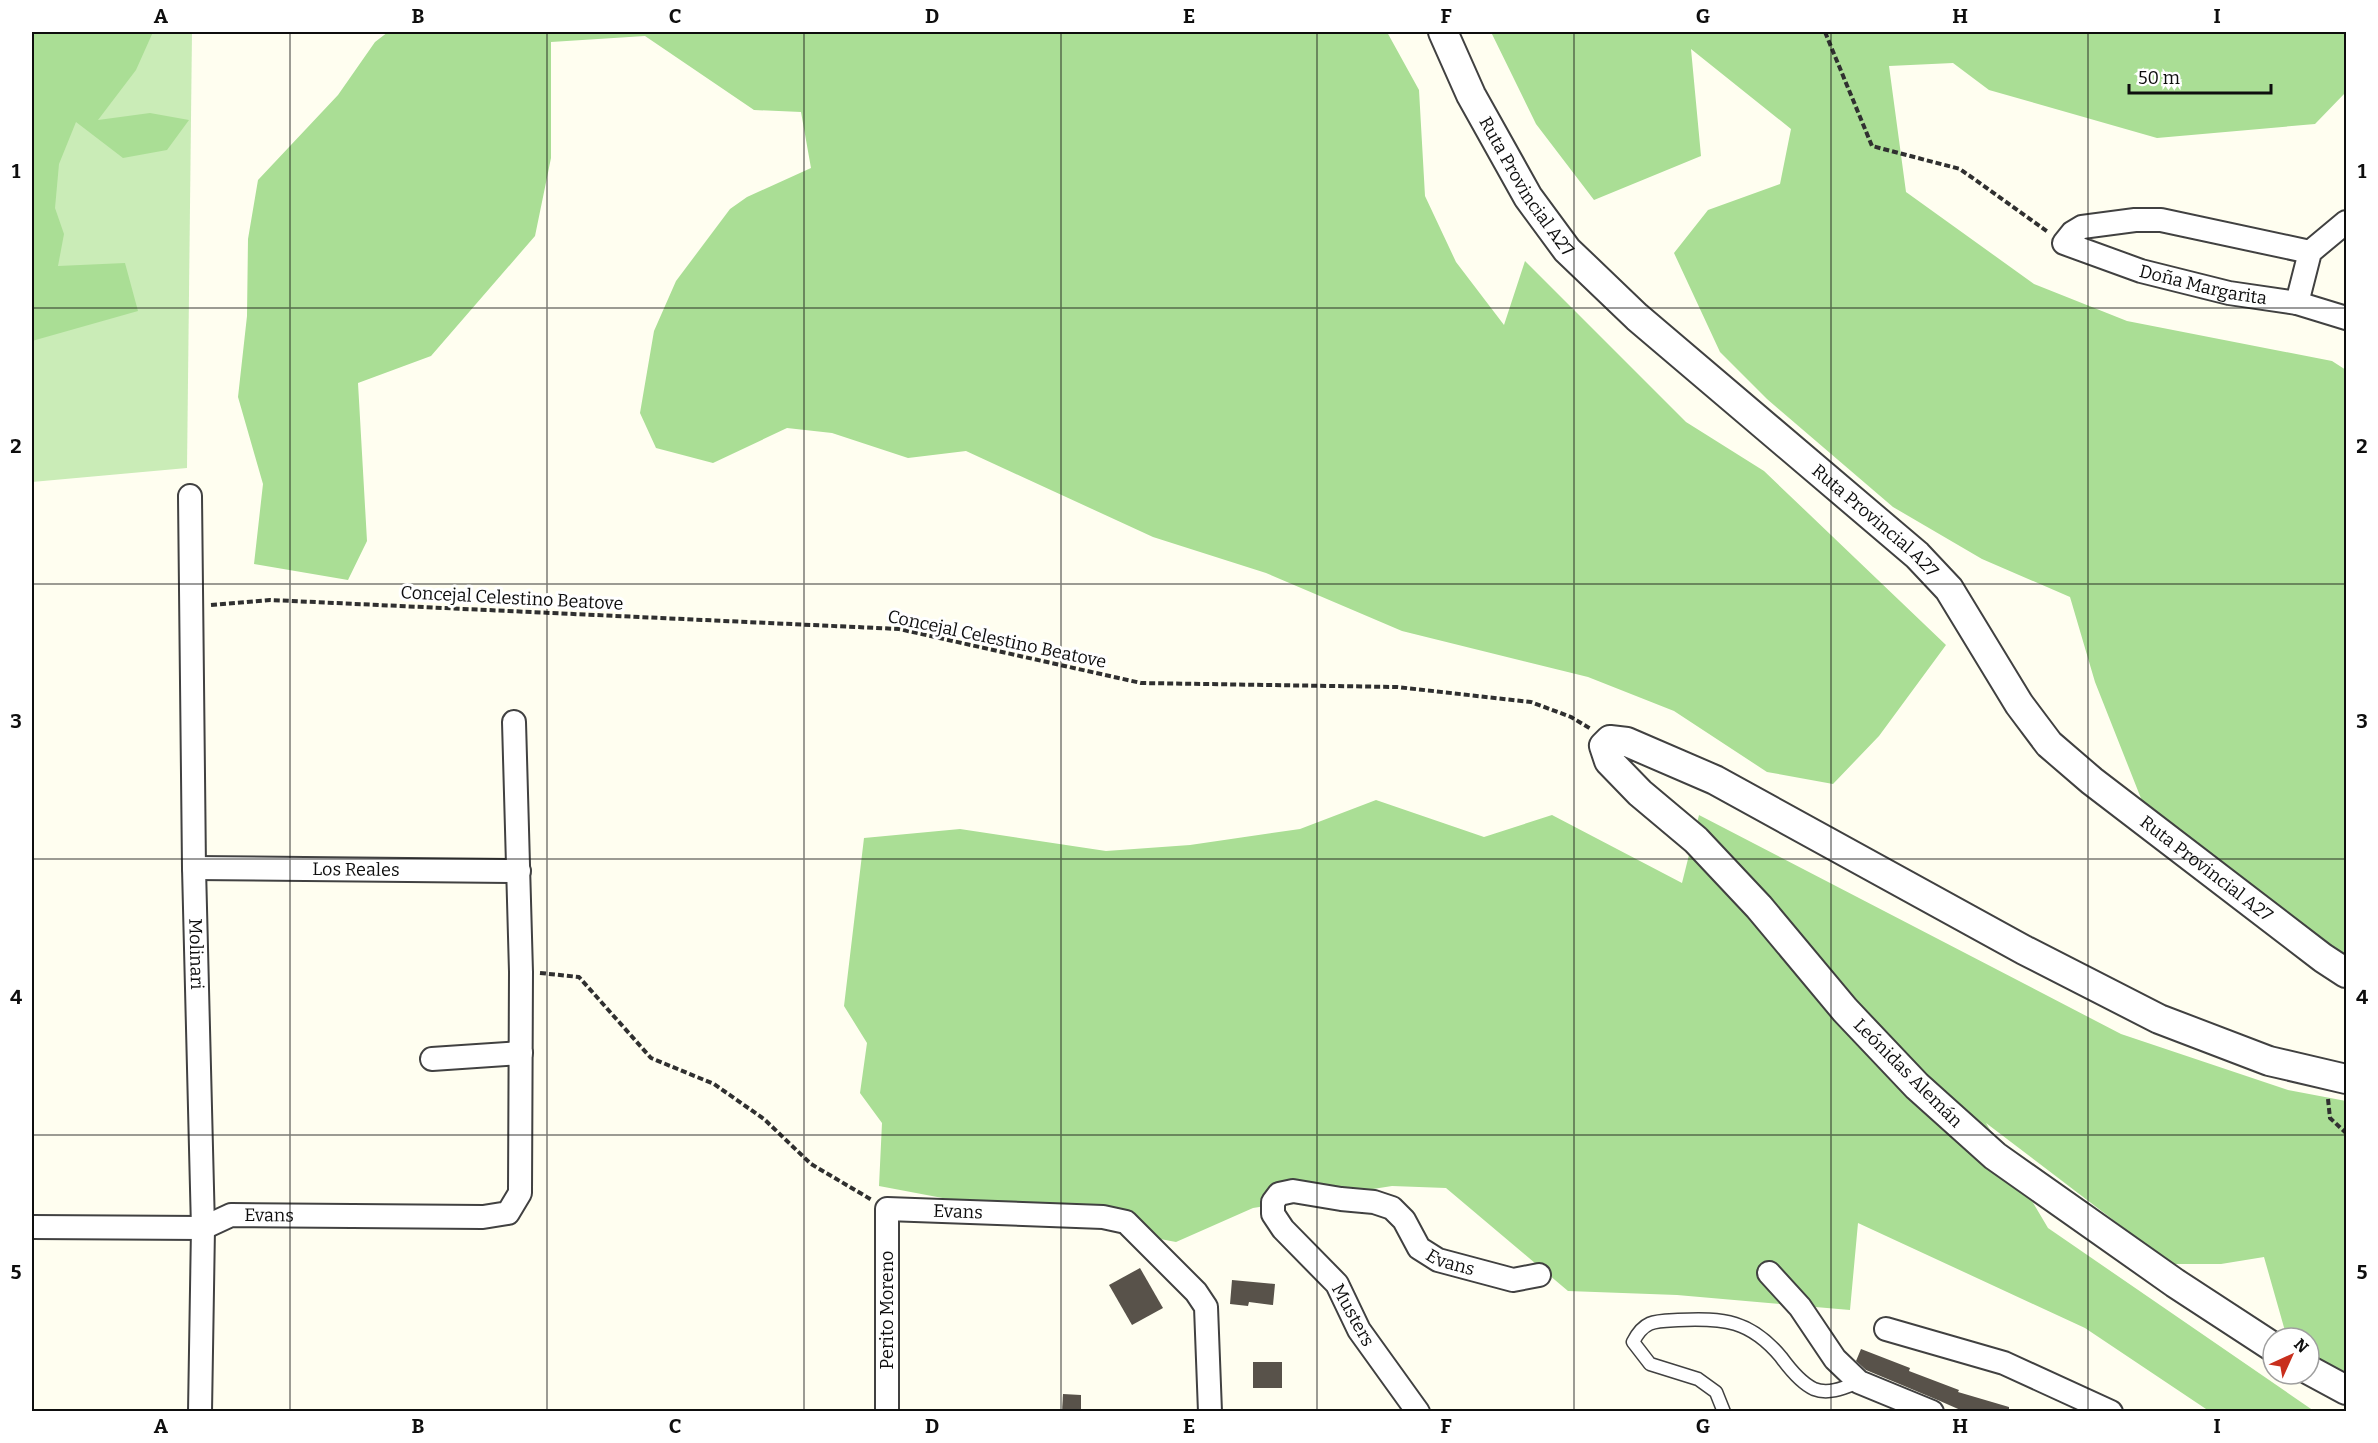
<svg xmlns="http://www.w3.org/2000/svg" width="2378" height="1443" font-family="Bitter,serif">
<rect width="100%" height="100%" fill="#fffef0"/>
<!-- green -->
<polygon fill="#caecb7" points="32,32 192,32 187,468 32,482"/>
<!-- forest -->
<g fill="#aade95">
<polygon points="32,32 153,32 136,70 98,120 150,113 189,120 167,150 123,158 76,122 59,164 55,208 64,234 58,266 125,263 138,311 32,341"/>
<polygon points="388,32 1387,32 1419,90 1425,196 1456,262 1504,325 1525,261 1686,422 1764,471 1946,645 1879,736 1833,784 1767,772 1674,711 1588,677 1402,631 1266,573 1153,537 966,451 908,458 832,433 787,428 713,463 656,448 640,413 654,331 676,281 730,209 747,197 811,168 801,112 754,110 645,36 551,42 551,158 535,236 431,356 358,383 367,541 348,580 254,564 263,484 238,397 247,316 248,239 258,180 338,95 375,42"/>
<polygon points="1491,32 2346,32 2346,92 2315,124 2157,138 1989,90 1953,63 1889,66 1906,192 2034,284 2127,321 2332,361 2346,370 2346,961 2144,806 2095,682 2070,597 1982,559 1893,507 1767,399 1720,352 1674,253 1708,210 1780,184 1791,129 1691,49 1701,156 1594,200 1536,124"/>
<polygon points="1376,800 1484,837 1552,815 1682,883 1699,815 2121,1034 2288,1090 2346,1101 2346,1377 2309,1352 2309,1338 2287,1338 2264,1257 2221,1264 2171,1264 1986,1123 2048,1228 2314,1411 2209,1411 2085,1328 1858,1223 1850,1310 1677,1295 1568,1291 1446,1188 1392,1186 1253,1208 1176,1242 879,1186 882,1123 860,1093 867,1043 844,1006 864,838 960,829 1106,851 1190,845 1300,829"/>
</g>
<!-- building -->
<g fill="#58524a">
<polygon points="1140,1268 1163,1308 1132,1325 1109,1285"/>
<polygon points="1232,1280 1275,1284 1273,1305 1249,1302 1248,1306 1230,1304"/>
<polygon points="1861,1349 1910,1368 1909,1371 1959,1390 1958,1392 2009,1407 2009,1412 1965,1412 1940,1401 1866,1370 1856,1361"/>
<rect x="1253" y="1362" width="29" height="26"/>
<polygon points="1063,1394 1081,1395 1081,1412 1062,1412"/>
</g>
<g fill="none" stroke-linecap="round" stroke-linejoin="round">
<defs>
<path id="service" d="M1724,1412L1716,1392L1698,1379L1650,1364L1633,1342C1644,1320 1655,1321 1678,1320C1724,1318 1750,1320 1781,1357C1789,1368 1801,1383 1814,1389C1829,1395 1846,1387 1859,1382"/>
<g id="minor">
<path id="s1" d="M2310,252L2161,220H2135L2082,227L2072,233L2064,243L2141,271L2229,293L2297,303L2346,318"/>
<polyline points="2297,303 2310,252 2346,222"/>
<path id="s2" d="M190,496L194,868L203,1228L200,1412"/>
<path id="s3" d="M194,868L519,871"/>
<polyline points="432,1059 521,1053"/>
<path id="s4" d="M32,1227L203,1228L231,1215L483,1217L508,1213L520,1193L521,972L514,722"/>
<polyline points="1769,1273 1800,1307 1835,1359 1859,1382 1932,1412"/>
<polyline points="1886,1329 2004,1363 2111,1412"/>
<path id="s5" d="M887,1412V1209L1103,1217L1126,1222L1196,1292L1206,1307L1210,1412"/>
<path id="s6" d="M1418,1412L1359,1330L1337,1284L1283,1229L1273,1214V1202L1279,1194L1293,1191L1341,1199L1374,1202L1392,1208L1404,1220L1419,1248L1438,1260L1513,1280L1539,1275"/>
</g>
<g id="tertiary">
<path id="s7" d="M1443,32L1471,95L1528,197L1567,250L1637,317L1917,555L1949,589L2019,704L2049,744L2092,781L2323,958L2346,973"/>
<polyline points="2273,1347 2175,1283 1995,1156 1917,1086 1845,1010 1759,907 1696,840 1640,793 1609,761 1604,746 1610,740 1627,742 1715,780 2024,950 2159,1019 2269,1061 2346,1079"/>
<polyline points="2309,1370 2346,1390"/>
</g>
</defs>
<!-- service casing -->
<use href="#service" stroke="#414141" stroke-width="15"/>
<!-- minor casing -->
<use href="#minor" stroke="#414141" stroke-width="26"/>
<!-- tertiary casing -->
<use href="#tertiary" stroke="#414141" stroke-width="32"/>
<!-- path -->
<g stroke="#303030" stroke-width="4" stroke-dasharray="6 3" stroke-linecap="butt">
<polyline points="1825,32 1872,146 1960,169 2048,232"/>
<polyline points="211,605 270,600 899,629 1141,683 1397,687 1531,702 1571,717 1591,729"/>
<polyline points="540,973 579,977 651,1058 714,1084 764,1119 811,1164 872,1200"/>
<polyline points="2328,1099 2330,1118 2346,1133"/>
</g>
<!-- service -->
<use href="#service" stroke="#fff" stroke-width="12"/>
<!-- minor -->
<use href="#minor" stroke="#fff" stroke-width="22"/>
<!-- tertiary -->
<use href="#tertiary" stroke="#fff" stroke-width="28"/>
</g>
<!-- grid -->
<path fill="none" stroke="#0e0e0e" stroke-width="1.5" stroke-opacity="0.55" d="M290,32V1412M547,32V1412M804,32V1412M1061,32V1412M1317,32V1412M1574,32V1412M1831,32V1412M2088,32V1412M32,308H2346M32,584H2346M32,859H2346M32,1135H2346"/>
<g text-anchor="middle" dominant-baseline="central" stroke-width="6" stroke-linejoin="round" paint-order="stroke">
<!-- street labels -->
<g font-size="18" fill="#0e0e0e" stroke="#fff">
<text stroke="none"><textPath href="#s7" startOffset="176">Ruta Provincial A27</textPath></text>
<text stroke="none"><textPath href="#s1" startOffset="402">Doña Margarita</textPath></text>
<text stroke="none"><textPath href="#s7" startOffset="662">Ruta Provincial A27</textPath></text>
<text transform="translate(512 598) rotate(3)">Concejal Celestino Beatove</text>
<text transform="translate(997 639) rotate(12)">Concejal Celestino Beatove</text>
<text stroke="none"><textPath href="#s7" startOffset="1148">Ruta Provincial A27</textPath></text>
<text stroke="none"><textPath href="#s3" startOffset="162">Los Reales</textPath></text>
<text stroke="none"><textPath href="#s2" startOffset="458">Molinari</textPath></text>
<text transform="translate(1908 1073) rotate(45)">Leónidas Alemán</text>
<text stroke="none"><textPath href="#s5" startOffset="274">Evans</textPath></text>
<text stroke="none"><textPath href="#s4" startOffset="240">Evans</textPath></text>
<text stroke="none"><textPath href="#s6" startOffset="468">Evans</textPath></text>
<text transform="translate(887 1310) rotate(-90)">Perito Moreno</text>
<text transform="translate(1353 1315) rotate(61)">Musters</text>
</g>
</g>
<!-- border -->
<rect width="2378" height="1443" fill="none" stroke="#ffffff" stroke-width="66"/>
<!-- north arrow -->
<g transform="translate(2291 1356) rotate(45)"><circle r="28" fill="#ffffff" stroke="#9f9f9f" stroke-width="1.5"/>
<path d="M0-4.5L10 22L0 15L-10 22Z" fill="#c82f1d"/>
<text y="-9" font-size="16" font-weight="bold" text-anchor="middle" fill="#0e0e0e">N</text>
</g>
<!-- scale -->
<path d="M2129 84v9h142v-9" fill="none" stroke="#0e0e0e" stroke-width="3"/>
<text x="2138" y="84" font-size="18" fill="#0e0e0e" stroke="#ffffff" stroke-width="4.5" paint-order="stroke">50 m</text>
<rect x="33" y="33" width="2312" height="1377" fill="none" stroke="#0e0e0e" stroke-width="2"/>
<g font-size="20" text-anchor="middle" font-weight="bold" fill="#0e0e0e">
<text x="161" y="23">A</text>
<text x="418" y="23">B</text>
<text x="675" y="23">C</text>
<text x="932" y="23">D</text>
<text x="1189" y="23">E</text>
<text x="1446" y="23">F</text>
<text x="1703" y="23">G</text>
<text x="1960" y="23">H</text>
<text x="2217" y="23">I</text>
<text x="16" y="178">1</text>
<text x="2362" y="178">1</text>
<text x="16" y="453">2</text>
<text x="2362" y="453">2</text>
<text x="16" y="728">3</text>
<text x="2362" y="728">3</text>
<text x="16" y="1004">4</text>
<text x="2362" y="1004">4</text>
<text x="16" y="1279">5</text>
<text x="2362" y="1279">5</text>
<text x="161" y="1433">A</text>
<text x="418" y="1433">B</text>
<text x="675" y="1433">C</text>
<text x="932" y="1433">D</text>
<text x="1189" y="1433">E</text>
<text x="1446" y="1433">F</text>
<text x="1703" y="1433">G</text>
<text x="1960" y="1433">H</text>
<text x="2217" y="1433">I</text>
</g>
</svg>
